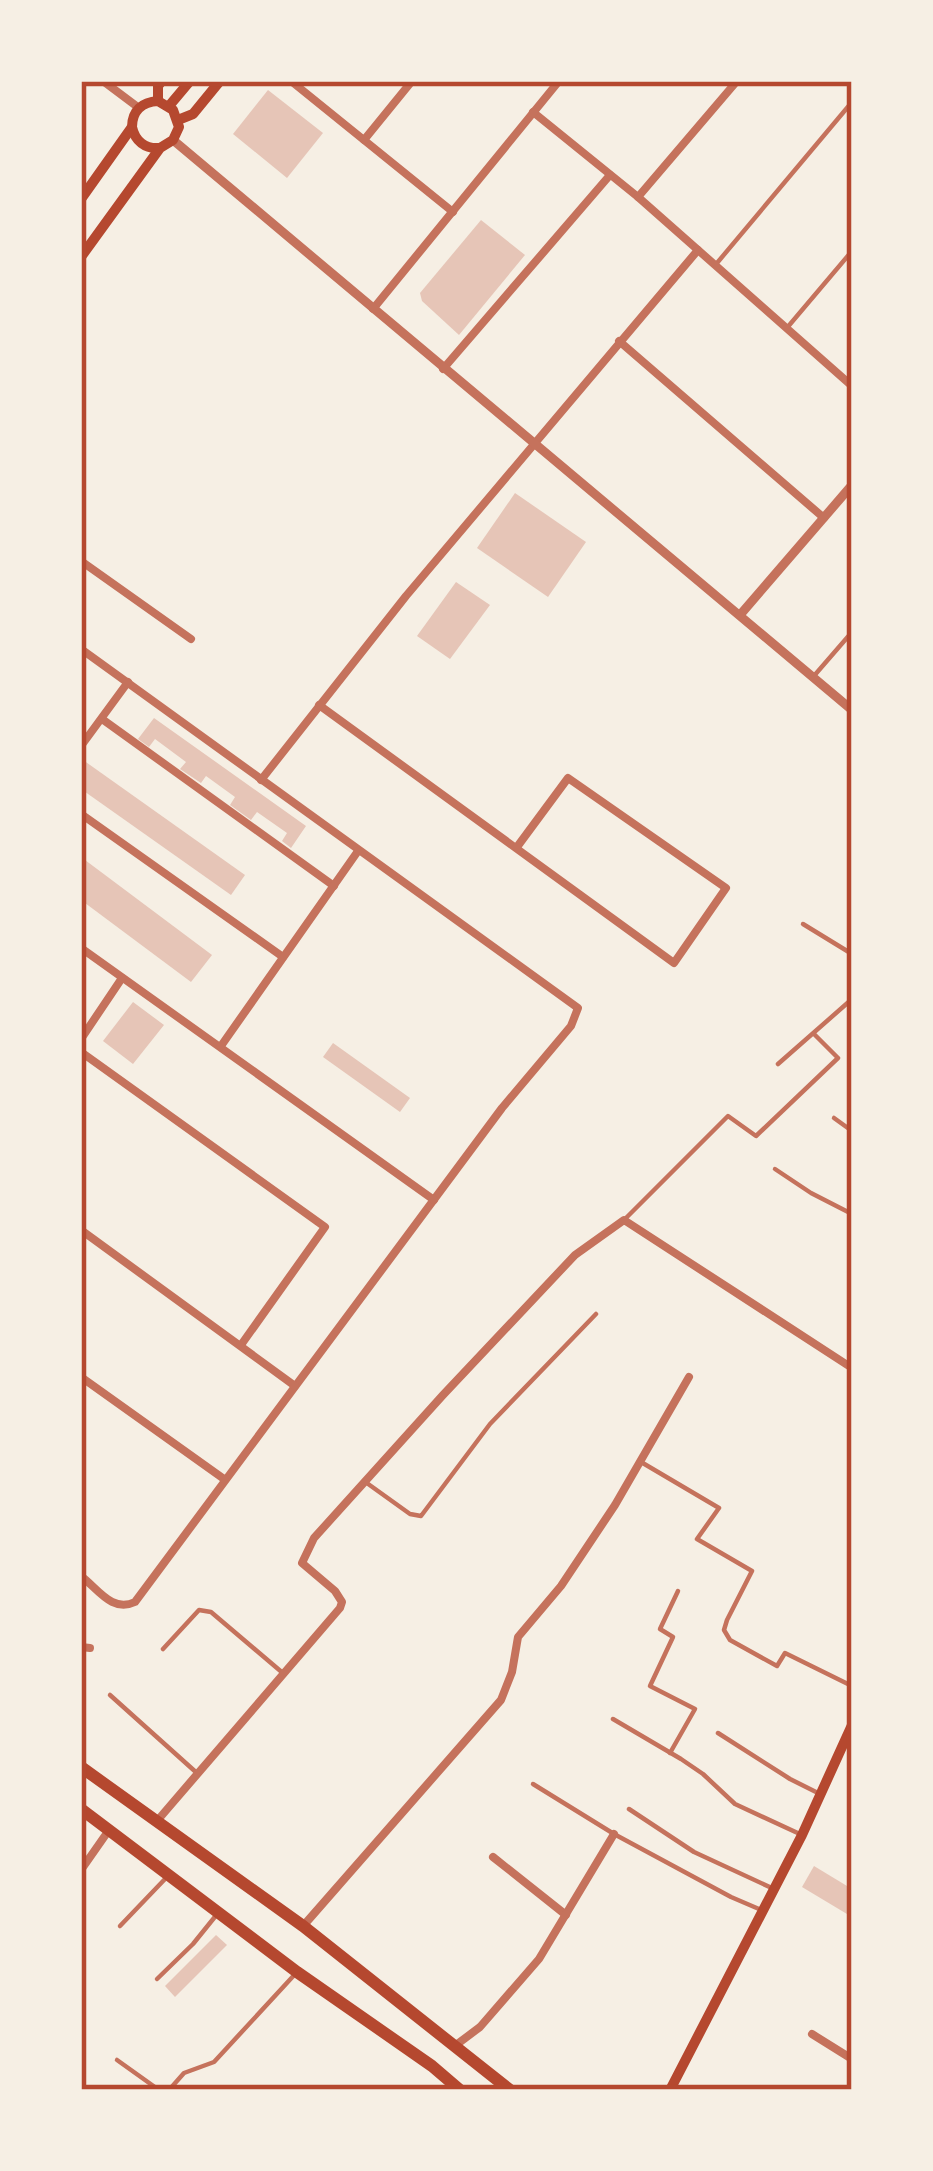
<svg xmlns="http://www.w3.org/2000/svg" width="933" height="2171" font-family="Roboto,sans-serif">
<rect width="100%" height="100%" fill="#f6efe4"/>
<!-- building -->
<g fill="#e6c5b7">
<polygon points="268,90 323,133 287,178 233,134"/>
<polygon points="481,220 525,255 459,335 422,301 420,293"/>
<polygon points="515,493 586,542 548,597 477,548"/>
<polygon points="456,582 490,605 450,659 417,636"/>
<polygon points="154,718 306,826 291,848 282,841 287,833 257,812 251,820 230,805 235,797 206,776 201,783 180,769 186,762 155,739 149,747 138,739"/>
<polygon points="83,760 245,875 231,895 81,789"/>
<polygon points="81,857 212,955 191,982 81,900"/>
<polygon points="133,1002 164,1025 133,1064 103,1041"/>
<polygon points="333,1043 410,1098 400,1112 323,1057"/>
<polygon points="814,1866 852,1889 852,1917 802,1887"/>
<polygon points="216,1935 227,1945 175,1997 165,1986"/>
</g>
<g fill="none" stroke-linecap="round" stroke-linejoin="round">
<!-- service -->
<g stroke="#c5725c" stroke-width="4.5">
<polyline points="717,263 852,102"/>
<polyline points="786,329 852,251"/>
<polyline points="813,677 852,632"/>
<polyline points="803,924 852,954"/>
<polyline points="778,1064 852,999"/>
<polyline points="834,1118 852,1131"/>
<polyline points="775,1169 811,1193 852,1214"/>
<polyline points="624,1220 728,1116 756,1136 838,1058 814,1034"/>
<polyline points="641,1462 719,1508 697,1539 752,1571 727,1620 724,1630 730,1640 777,1666 785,1653 852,1686"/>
<polyline points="364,1481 410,1514 421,1516 490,1424 596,1314"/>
<polyline points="163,1649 199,1610 211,1612 284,1674"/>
<polyline points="110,1695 198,1774"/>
<polyline points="613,1719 681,1759 703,1774 735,1804 802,1835"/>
<polyline points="718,1733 790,1779 820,1794"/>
<polyline points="670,1753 695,1709 650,1686 673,1637 660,1629 678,1591"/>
<polyline points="533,1784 614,1834 731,1897 759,1909"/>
<polyline points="629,1809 694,1852 774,1889"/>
<polyline points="120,1926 165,1879"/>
<polyline points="157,1979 193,1944 218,1913"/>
<polyline points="117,2060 159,2090"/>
<polyline points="169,2090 184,2073 214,2062 297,1972"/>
</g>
<!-- minor -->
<g stroke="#c5725c" stroke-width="8">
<polyline points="103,81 139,108"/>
<polyline points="291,81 453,212"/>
<polyline points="533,112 638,197 852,386"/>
<polyline points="364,140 412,81"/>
<polyline points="638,197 737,81"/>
<polyline points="373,309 559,81"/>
<polyline points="619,341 824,518"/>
<polyline points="443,369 610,175"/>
<polyline points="81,561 191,639"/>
<path d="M81,649L578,1008L571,1026L502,1108L135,1602C112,1613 98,1589 81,1576"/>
<polyline points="319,705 674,963 726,888 568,778 517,847"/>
<polyline points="102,719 334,886"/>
<polyline points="81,746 128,682"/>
<polyline points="261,780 406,596 698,250"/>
<polyline points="81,814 283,957"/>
<polyline points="81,948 434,1200"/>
<polyline points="81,1039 122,978"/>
<polyline points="221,1046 358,851"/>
<polyline points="81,1052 325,1227 241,1345"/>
<polyline points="81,1230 295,1386"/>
<polyline points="81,1377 224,1479"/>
<polyline points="81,1647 90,1648"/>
<polyline points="157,1821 340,1608 342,1602 335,1591 302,1563 314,1538 443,1395 575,1255 624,1220 852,1368"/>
<polyline points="493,1857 566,1915"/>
<polyline points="81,1870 109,1830"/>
<polyline points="304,1925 501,1700 512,1672 518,1637 561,1586 615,1505 689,1377"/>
<polyline points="812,2034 852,2059"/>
<polyline points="456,2045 480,2027 539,1959 614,1834"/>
</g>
<!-- tertiary -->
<g stroke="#c5725c" stroke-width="9">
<polyline points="173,140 852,710"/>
<polyline points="740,615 852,485"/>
</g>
<!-- secondary -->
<g stroke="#b5482f" stroke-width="10">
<polyline points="158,101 158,86 162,81"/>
<polyline points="169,106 190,81"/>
<polyline points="178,120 193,114 220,81"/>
<path d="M132,127C135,141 145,149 159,148"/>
<path d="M81,199L132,127C132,111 142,102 158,101L173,110L179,127L173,140L160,148L81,257"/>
<polyline points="670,2090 802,1835 852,1725"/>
</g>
<!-- primary -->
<g stroke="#b5482f" stroke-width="12">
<polyline points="81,1767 303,1926 510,2090"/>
<polyline points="81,1809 297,1972 432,2066 460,2090"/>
</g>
</g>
<!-- border -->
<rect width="933" height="2171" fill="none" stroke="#f6efe4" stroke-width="168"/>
<rect x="84" y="84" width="765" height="2003" fill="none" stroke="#b5482f" stroke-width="4.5"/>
</svg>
